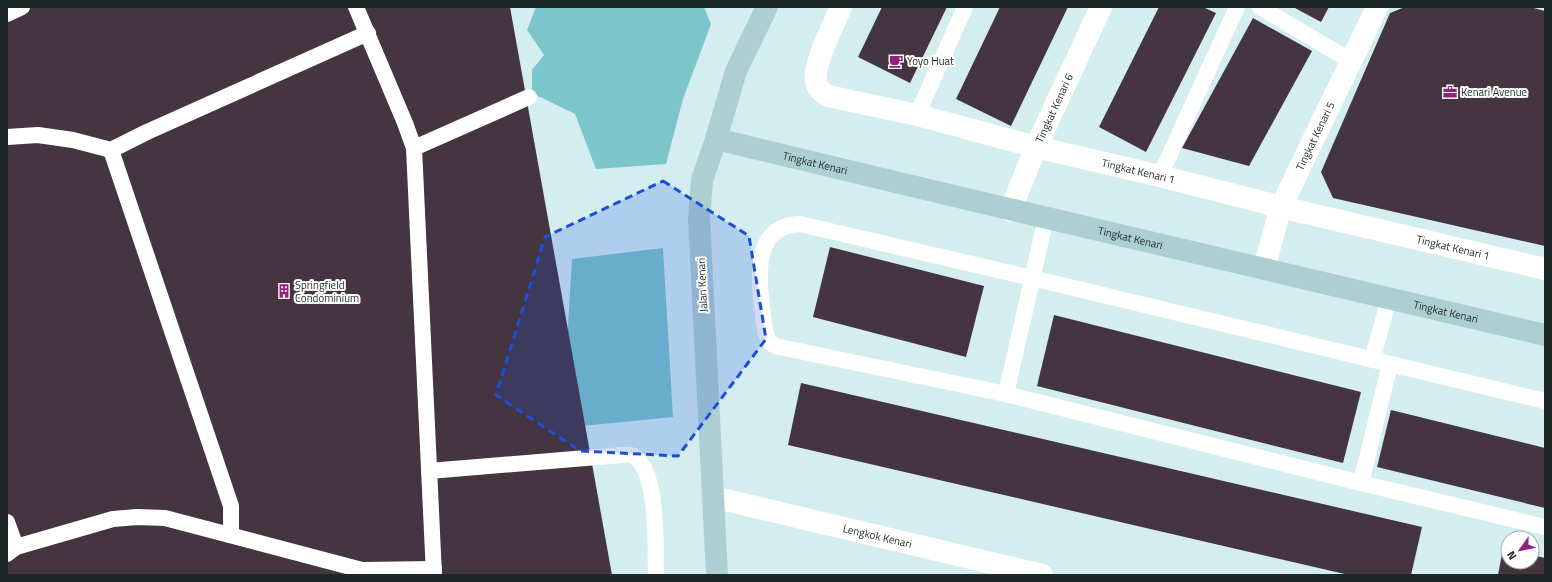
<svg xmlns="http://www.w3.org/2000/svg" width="1552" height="582" font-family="'Titillium Web',sans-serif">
<rect width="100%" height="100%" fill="#d4eef0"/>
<!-- green -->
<g fill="#7cc5ca">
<polygon points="536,7 704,7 711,24 683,99 666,164 596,169 575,114 532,93 532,70 544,55 527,30"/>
<polygon points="663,248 673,417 562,428 572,259"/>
</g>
<!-- building -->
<g fill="#443540">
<polygon points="7,7 510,7 612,575 7,575"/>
<polygon points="882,7 947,7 910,83 858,57"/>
<polygon points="1000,7 1068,7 1011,126 956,99"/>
<polygon points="1159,7 1203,7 1216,13 1146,152 1099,127"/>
<polygon points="1293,7 1329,7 1321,22"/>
<polygon points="1405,7 1530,7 1545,11 1545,246 1333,198 1321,172 1390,13"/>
<polygon points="1253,18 1312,51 1249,166 1182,148"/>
<polygon points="830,247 984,286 966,357 813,317"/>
<polygon points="1054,315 1361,392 1343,463 1037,386"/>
<polygon points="801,383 1422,527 1411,575 1349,575 788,445"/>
<polygon points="1391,410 1545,448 1545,508 1377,467"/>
<polygon points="1503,549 1508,550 1508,562 1532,562 1532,555 1545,558 1545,575 1498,575"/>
</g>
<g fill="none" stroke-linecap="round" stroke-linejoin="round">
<!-- lane -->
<g stroke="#fff" stroke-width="16">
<polyline points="356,7 405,123 414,148 434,575"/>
<polyline points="1260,7 1351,61"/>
<polyline points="7,14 22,7"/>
<polyline points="917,115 965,7"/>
<polyline points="7,137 38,135 73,140 111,150"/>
<polyline points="414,148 529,97"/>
<polyline points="1160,176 1237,7"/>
<polyline points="1372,360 1389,299"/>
<polyline points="1006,394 1046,218"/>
<path d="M1545,401L1032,278L800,224C744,226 762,296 765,332L769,341L775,346L1006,394L1361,483L1545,527"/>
<path d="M429,471L622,455C626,455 631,454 634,456C659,472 655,548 656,575"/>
<polyline points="1361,483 1390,364"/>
<polyline points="7,522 16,547 7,554"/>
<polyline points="231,535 231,506 111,150 147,132 368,33"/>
<polyline points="16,547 113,519 137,517 165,518 362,570 434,569"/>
</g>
<!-- street -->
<g stroke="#fff" stroke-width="22">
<path id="s1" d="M841,7C834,25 810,67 817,85C819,90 823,93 828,96L917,115L1036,147L1160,176L1281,207L1545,269"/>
<path id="s2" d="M1010,211L1036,147L1101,7"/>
<path id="s3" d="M1264,268L1281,207L1377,7"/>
<path id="s4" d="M713,497L1042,575"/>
</g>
<!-- secondary -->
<g stroke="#adcfd1" stroke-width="22">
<path id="s5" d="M716,139C992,206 1269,270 1545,335"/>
<polyline points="717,575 699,219 702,180 716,139 736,71 767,7"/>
</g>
</g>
<!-- marked area -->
<path fill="#1d4ed8" fill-opacity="0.2" stroke="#1d4ed8" stroke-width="3" stroke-dasharray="8 5" stroke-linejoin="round" d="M663,181L749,236L766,339L678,456L580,451L496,395L545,237Z"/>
<!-- icons -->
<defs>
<symbol id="cafe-bare" viewBox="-9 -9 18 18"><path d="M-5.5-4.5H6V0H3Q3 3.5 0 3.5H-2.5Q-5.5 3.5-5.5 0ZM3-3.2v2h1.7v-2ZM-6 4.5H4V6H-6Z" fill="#941f7d" stroke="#fff" stroke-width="2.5" paint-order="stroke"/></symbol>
<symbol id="office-bare" viewBox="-9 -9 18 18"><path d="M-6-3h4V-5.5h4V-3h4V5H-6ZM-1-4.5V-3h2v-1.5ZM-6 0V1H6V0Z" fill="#941f7d" stroke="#fff" stroke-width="2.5" paint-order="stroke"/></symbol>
<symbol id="building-bare" viewBox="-9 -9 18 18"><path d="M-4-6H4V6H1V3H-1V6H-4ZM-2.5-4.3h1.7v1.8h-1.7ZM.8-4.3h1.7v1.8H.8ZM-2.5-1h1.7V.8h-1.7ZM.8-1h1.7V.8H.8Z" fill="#941f7d" stroke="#fff" stroke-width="2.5" paint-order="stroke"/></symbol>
</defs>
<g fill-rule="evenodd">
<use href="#cafe-bare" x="886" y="51" width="20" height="20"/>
<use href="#office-bare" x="1440" y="82" width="20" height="20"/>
<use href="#building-bare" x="274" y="281" width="20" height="20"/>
</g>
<g text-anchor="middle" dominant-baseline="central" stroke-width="4" stroke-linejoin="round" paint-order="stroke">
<!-- poi labels -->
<g font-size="11" fill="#1d2727" stroke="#fff" text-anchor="start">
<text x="907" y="61">Yoyo Huat</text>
<text x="1461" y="92">Kenari Avenue</text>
<text x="295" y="285">Springfield<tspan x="295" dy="13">Condominium</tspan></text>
</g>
<!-- street labels -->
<g font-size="11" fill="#1d2727" stroke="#fff">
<text stroke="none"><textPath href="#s2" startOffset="112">Tingkat Kenari 6</textPath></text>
<text stroke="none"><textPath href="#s3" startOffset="142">Tingkat Kenari 5</textPath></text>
<text stroke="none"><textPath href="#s5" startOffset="102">Tingkat Kenari</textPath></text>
<text stroke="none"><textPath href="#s1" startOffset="418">Tingkat Kenari 1</textPath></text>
<text stroke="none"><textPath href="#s5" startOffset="426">Tingkat Kenari</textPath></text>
<text stroke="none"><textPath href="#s1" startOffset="742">Tingkat Kenari 1</textPath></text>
<text transform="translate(702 285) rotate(-93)">Jalan Kenari</text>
<text stroke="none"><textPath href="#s5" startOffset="750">Tingkat Kenari</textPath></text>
<text stroke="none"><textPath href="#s4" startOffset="169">Lengkok Kenari</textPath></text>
</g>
</g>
<!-- border -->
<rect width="1552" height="582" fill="none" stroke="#1d2727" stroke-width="16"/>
<!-- north arrow -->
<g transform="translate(1520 550) rotate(237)"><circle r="19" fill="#ffffff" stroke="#a5a9a9"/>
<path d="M0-3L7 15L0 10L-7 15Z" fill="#941f7d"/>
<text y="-6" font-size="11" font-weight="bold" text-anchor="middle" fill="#1d2727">N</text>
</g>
</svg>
